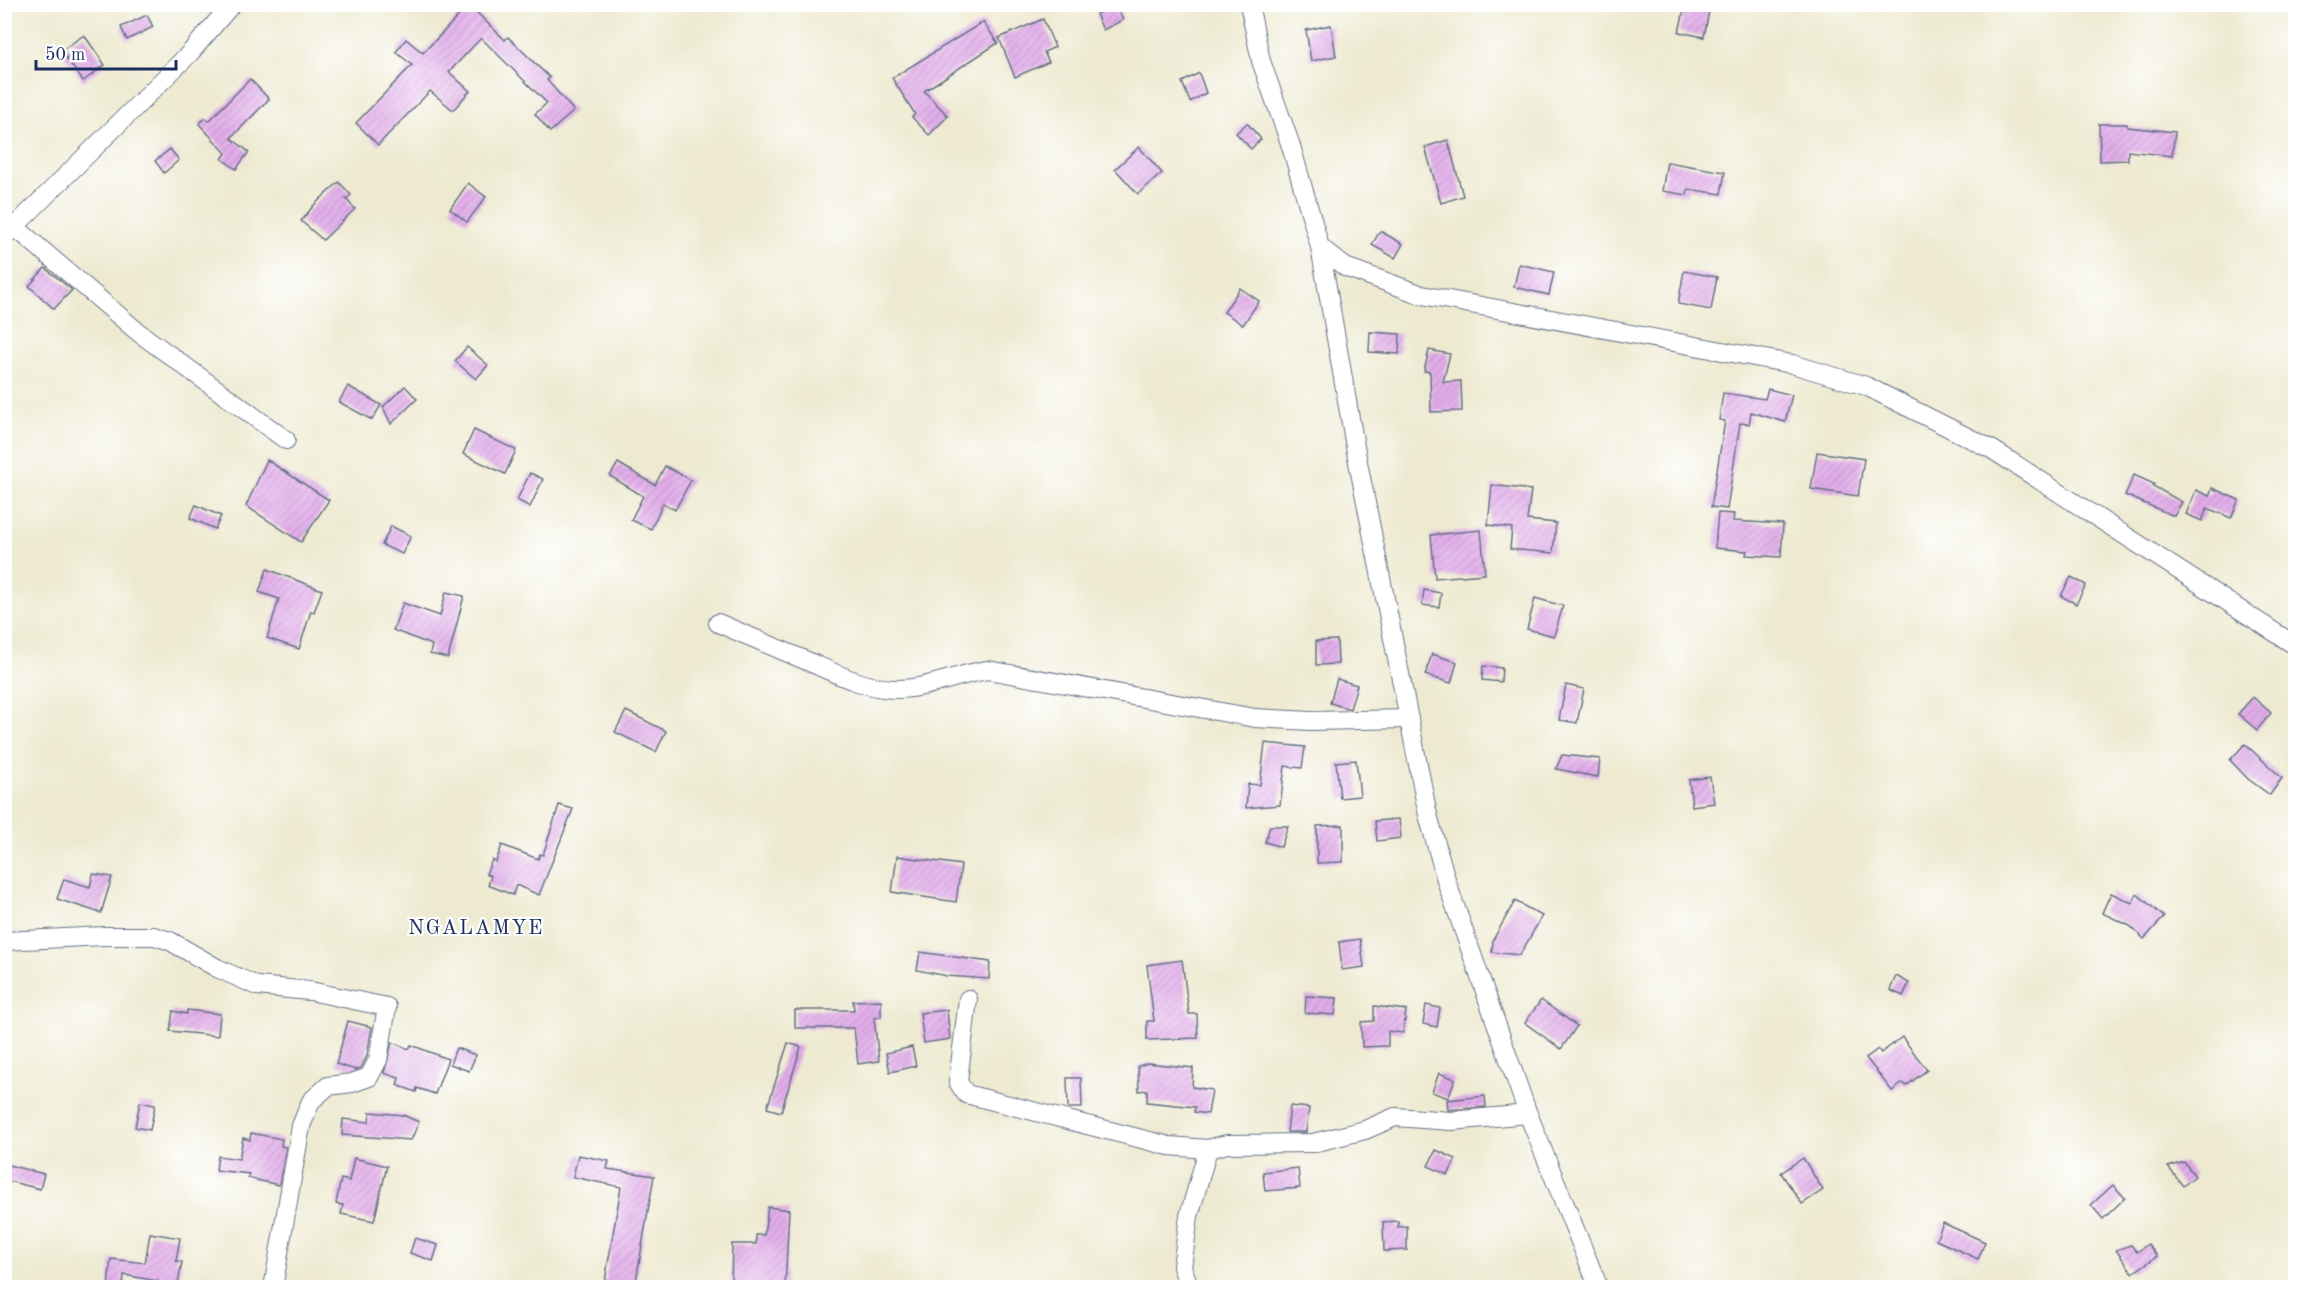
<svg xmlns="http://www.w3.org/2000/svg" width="2300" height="1292" font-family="'Old Standard TT',serif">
<defs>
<pattern id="building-hatch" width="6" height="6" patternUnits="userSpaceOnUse" patternTransform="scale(1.5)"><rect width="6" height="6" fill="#e2adea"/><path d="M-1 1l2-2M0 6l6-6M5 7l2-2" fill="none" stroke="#c195cb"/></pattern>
</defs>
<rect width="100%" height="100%" fill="#fff"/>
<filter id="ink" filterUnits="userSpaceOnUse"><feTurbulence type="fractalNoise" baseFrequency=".0167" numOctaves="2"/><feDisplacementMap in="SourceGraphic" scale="12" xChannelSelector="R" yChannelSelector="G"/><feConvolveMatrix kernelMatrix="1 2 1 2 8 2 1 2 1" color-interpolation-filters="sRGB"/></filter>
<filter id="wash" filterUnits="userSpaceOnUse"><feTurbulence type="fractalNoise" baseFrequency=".008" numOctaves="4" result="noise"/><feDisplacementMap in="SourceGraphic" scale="24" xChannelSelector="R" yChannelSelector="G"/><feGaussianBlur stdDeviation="1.35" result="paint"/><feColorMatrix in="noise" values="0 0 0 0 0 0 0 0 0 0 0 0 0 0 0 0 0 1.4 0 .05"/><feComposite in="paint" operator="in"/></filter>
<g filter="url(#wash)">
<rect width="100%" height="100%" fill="#eeead1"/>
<g id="blocks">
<!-- building -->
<g fill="url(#building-hatch)">
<polygon points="469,5 505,40 508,37 550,78 547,80 574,111 550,132 535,114 547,103 481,38 449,72 470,91 453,110 430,91 378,145 356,123 412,65 396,52 406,39 423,53"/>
<polygon points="1116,5 1123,20 1103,30 1096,14"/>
<polygon points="1685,6 1709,11 1704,37 1679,32"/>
<polygon points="147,15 153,27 127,40 121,27"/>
<polygon points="1043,19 1055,47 1044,52 1049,62 1015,77 999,38"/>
<polygon points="983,22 998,43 924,91 948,116 929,135 912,117 915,114 892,78"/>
<polygon points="1331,25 1336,56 1311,61 1306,30"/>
<polygon points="84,35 105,65 83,81 61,51"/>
<polygon points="1199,73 1206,93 1190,102 1182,82"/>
<polygon points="250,79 269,99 231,138 249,152 236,169 222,159 226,153 199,124 205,118 209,121"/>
<polygon points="1247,123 1261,139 1251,149 1236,133"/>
<polygon points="2099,124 2127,124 2127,127 2175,132 2172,156 2128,151 2128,160 2100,161"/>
<polygon points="1448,140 1463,196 1441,203 1425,147"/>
<polygon points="1139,147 1162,173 1138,194 1115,169"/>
<polygon points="170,149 179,160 164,173 155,161"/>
<polygon points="1667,162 1725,172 1721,194 1688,189 1687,195 1662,191"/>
<polygon points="339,182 351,195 346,199 355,209 323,240 301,221 315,204"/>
<polygon points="468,183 486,197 467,222 450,209"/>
<polygon points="1380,231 1403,244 1395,258 1372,245"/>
<polygon points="1519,264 1554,272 1549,295 1514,287"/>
<polygon points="45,268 72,290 54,309 29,286"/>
<polygon points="1684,271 1717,277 1711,310 1678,304"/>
<polygon points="1240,288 1259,301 1243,325 1224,312"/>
<polygon points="1370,332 1400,334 1399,354 1369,352"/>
<polygon points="467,347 488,365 476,379 455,361"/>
<polygon points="1429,350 1450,354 1443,382 1461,381 1462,411 1431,412 1430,372 1424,371"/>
<polygon points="348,386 381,405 372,420 339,402"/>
<polygon points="405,386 417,399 391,424 383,407"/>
<polygon points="1768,389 1792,395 1785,422 1751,412 1749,424 1740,423 1727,509 1711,507 1725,421 1719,420 1723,393 1765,399"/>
<polygon points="474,430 516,450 505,474 463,454"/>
<polygon points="1817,452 1864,459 1858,496 1811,489"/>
<polygon points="267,460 329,500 301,542 246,506"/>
<polygon points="618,463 655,485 665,466 691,480 675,510 663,503 651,529 631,520 643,496 610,476"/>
<polygon points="530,473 543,479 530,507 517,500"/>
<polygon points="2134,475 2154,484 2153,486 2182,502 2174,516 2125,495"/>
<polygon points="1492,485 1531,490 1527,520 1556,523 1553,553 1510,549 1512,528 1488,525"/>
<polygon points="2212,488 2239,500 2231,518 2207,508 2202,521 2186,514 2196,490 2209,496"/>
<polygon points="196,505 221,516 215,529 190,518"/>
<polygon points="1718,513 1734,514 1733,521 1783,524 1781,557 1746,555 1747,551 1715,548"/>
<polygon points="391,526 411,536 402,554 382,545"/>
<polygon points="1481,530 1485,574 1435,578 1431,535"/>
<polygon points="267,569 322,590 314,612 311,611 299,649 267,638 279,599 259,592"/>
<polygon points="2071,577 2086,585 2076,604 2061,596"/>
<polygon points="1424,590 1441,593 1439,607 1422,605"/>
<polygon points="446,592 464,596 448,658 430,654 432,645 393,630 403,603 440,616"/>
<polygon points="1535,598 1563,606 1554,636 1527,629"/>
<polygon points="1337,640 1338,664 1316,665 1316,641"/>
<polygon points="1432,654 1457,662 1451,683 1425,675"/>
<polygon points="1483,666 1502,668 1501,682 1482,680"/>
<polygon points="1337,679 1357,685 1350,709 1330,703"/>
<polygon points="1566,685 1584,689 1577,723 1559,720"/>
<polygon points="2253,697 2271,713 2257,730 2238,714"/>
<polygon points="626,711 666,731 656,752 615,732"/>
<polygon points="1265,743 1305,747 1302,768 1285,766 1280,805 1246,808 1248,784 1260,785"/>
<polygon points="2245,744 2282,778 2270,795 2248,779 2230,760"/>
<polygon points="1562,755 1600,759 1598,777 1556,769"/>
<polygon points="1356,760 1360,796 1340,798 1336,762"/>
<polygon points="1710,777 1714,803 1692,806 1689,780"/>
<polygon points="559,805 573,809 539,895 516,885 513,895 488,885 491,876 486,874 492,860 496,862 502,845 538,859 540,854 543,855"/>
<polygon points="1399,819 1401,838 1377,841 1375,821"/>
<polygon points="1343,825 1343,862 1317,863 1317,826"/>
<polygon points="1270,826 1288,826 1281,847 1265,842"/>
<polygon points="897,856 961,865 956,902 892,892"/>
<polygon points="93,874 112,877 101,913 57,899 64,879 90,887"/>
<polygon points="2111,893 2132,903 2137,894 2164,917 2144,939 2130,926 2102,913"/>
<polygon points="1515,901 1542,916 1520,955 1492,952 1493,940"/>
<polygon points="1360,939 1364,967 1342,970 1339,942"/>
<polygon points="920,952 990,962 989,979 947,976 917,970"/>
<polygon points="1182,960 1189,1014 1197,1014 1198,1038 1147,1040 1147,1021 1154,1021 1147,965"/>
<polygon points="1896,976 1909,983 1903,996 1890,990"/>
<polygon points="1306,996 1337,998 1335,1015 1305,1013"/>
<polygon points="881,1000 881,1017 874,1018 879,1061 858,1064 854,1028 795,1028 795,1010 854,1010 853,1001"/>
<polygon points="1541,1000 1577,1026 1561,1049 1525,1023"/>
<polygon points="1426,1005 1440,1008 1437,1027 1423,1024"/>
<polygon points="1374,1006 1406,1010 1403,1033 1388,1031 1388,1046 1362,1047 1361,1022 1374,1021"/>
<polygon points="187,1010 220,1014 218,1036 170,1031 173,1011 187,1014"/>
<polygon points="947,1010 950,1039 924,1043 920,1013"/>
<polygon points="348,1021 372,1027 367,1056 361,1068 356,1070 336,1064"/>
<polygon points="1902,1037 1927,1070 1906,1086 1903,1083 1892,1091 1866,1058 1878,1049 1881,1053"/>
<polygon points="392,1042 409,1049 411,1045 448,1059 435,1094 417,1088 416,1092 397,1085 399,1078 384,1073"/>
<polygon points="788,1043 801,1047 781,1112 767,1108"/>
<polygon points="912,1047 916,1066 890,1072 886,1053"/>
<polygon points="456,1048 476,1055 469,1071 450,1064"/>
<polygon points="1148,1063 1193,1068 1192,1087 1212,1090 1208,1114 1194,1112 1195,1107 1147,1102 1147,1090 1139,1091 1138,1066"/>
<polygon points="1439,1073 1455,1079 1448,1098 1432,1092"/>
<polygon points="1067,1078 1081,1078 1082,1108 1068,1108"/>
<polygon points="1485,1096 1486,1107 1448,1110 1447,1100"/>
<polygon points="140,1102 155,1105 150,1130 135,1127"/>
<polygon points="1290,1106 1309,1108 1306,1132 1287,1132"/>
<polygon points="370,1112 403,1115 419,1122 411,1140 342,1135 343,1119 369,1122"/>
<polygon points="251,1133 282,1139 281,1146 286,1147 279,1185 248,1178 249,1174 216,1170 218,1156 239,1159 243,1138 250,1140"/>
<polygon points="1436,1150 1456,1159 1448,1175 1428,1166"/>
<polygon points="578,1155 609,1161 607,1169 654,1176 635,1287 604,1287 621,1187 573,1177"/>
<polygon points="354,1158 387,1166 374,1221 341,1214 343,1205 336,1204 341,1179 349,1181"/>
<polygon points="1803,1158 1823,1190 1802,1204 1781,1173"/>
<polygon points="2184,1162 2195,1176 2183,1186 2168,1167"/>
<polygon points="4,1164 44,1174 40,1189 4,1180"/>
<polygon points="1298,1168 1300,1188 1265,1191 1263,1172"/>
<polygon points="2113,1185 2125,1198 2103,1219 2091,1205"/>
<polygon points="768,1207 789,1210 785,1287 731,1287 732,1244 756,1244 756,1235 764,1235"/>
<polygon points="1398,1221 1398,1227 1407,1226 1407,1250 1384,1251 1383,1222"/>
<polygon points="1943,1223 1985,1242 1978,1259 1936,1240"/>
<polygon points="150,1233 180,1238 176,1261 182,1262 178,1284 175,1287 157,1287 158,1281 124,1275 123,1287 108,1287 111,1259 145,1263"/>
<polygon points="415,1238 438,1245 433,1261 410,1253"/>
<polygon points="2148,1244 2157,1256 2133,1273 2116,1250 2131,1245 2137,1252"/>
</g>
</g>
</g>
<g filter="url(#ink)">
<use href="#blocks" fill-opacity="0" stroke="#657086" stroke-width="1.5"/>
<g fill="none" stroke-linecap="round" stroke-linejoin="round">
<defs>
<g id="minor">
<polyline points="1249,4 1261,61 1291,146 1320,247 1356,452 1428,815 1447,883 1528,1114 1599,1288"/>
<polyline points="15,227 138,332 286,440"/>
<polyline points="4,237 190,53 232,4"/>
<polyline points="1320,247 1345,267 1422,295 1792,364 1866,386 1993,450 2296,646"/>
<path d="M718,623C748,636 777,648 807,661C835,673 863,688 894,689C927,690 956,674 988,670L1255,718L1311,721L1409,719"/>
<polyline points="4,941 104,936 154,936 170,941 217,968 257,986 310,991 387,1007 378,1060 369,1077 352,1083 328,1086 311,1101 301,1126 273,1288"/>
<polyline points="968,999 958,1082 966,1094 1169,1146 1208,1149"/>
<polyline points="1190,1288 1182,1267 1189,1216 1208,1149 1227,1144 1313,1143 1365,1130 1395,1117 1451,1121 1528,1114"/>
</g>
</defs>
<!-- minor casing -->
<use href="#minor" stroke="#657086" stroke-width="20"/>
<!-- minor -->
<use href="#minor" stroke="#fff" stroke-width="18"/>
</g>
</g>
<g text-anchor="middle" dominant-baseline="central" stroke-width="4.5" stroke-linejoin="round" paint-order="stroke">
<!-- quarter labels -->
<g font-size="21" letter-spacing="1.5" fill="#1b2f5e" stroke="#fff">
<text x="476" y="928">NGALAMYE</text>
</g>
</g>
<!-- margin -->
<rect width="2300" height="1292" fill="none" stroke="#fff" stroke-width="24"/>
<!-- scale -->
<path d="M36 60v9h140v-9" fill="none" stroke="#1b2f5e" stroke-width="3"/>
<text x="45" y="60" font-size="18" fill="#1b2f5e" stroke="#ffffff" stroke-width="4.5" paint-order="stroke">50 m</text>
</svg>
